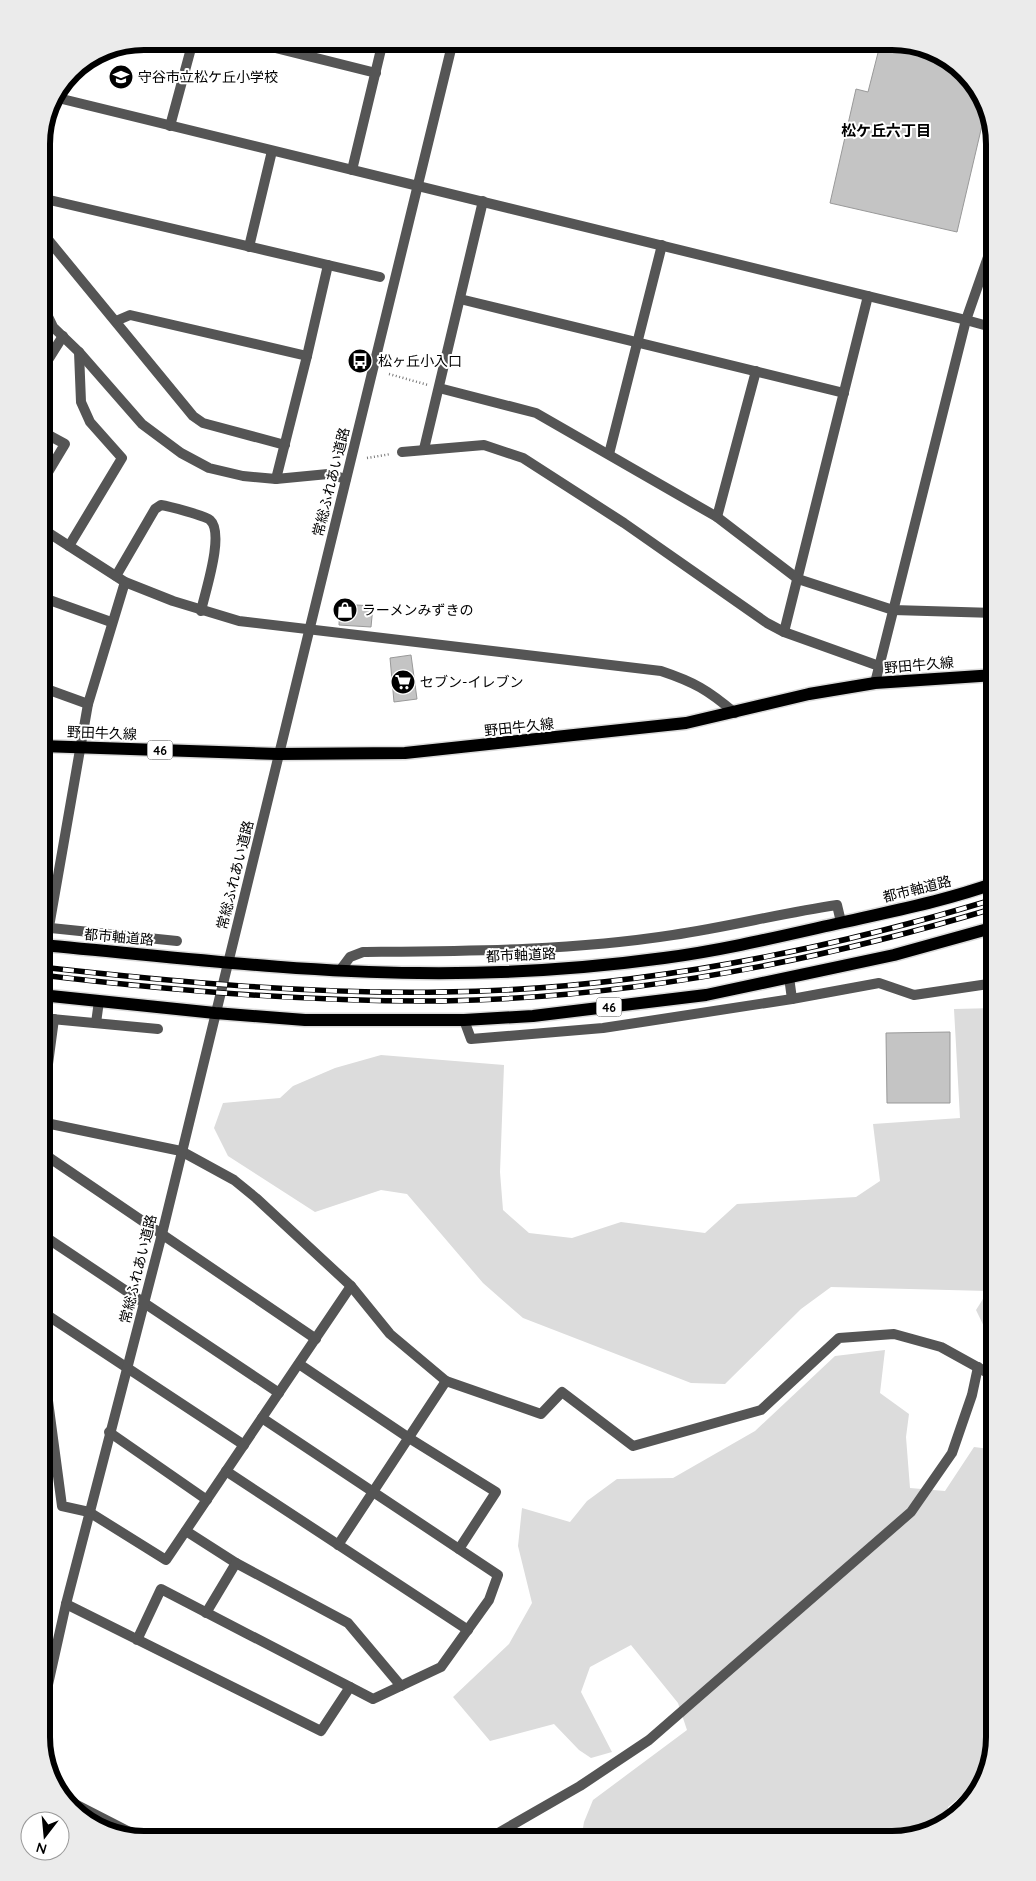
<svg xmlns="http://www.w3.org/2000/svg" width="1036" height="1881" font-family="Quicksand,'Noto Sans JP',sans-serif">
<rect width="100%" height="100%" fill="#fff"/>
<!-- green -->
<polygon fill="#dcdcdc" points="995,1008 995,1738 983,1778 948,1807 950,1817 932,1832 892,1840 581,1840 584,1822 593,1800 687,1730 678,1703 631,1645 590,1667 581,1692 612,1752 591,1758 579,1750 554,1724 490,1741 453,1697 509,1644 532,1603 518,1546 522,1508 570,1522 587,1501 617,1479 673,1478 755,1431 835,1356 885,1350 880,1393 909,1414 906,1437 910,1488 945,1491 974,1447 990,1449 990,1339 976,1310 988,1291 831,1287 801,1309 725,1384 691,1383 523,1318 483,1283 407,1194 381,1190 315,1212 228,1156 214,1128 223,1103 280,1098 293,1086 335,1068 381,1055 504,1065 500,1172 503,1210 529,1233 572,1238 621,1222 705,1233 737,1204 856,1197 880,1181 873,1124 960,1118 954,1009"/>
<!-- building -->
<g fill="#c4c4c4" stroke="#999">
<polygon points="881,41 899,41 950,59 987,104 957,232 830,203 856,89 868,92"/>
<polygon points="340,604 373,606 371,627 339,625"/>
<polygon points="411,655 417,699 394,702 390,658"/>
<polygon points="950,1032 950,1103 887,1103 886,1033"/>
</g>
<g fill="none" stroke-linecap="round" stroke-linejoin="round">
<defs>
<g id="primary">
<polyline points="41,746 278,754 405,753 686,723 809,694 875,683 995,675"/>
<path d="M41,945C167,956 292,972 418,973C500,974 583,969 664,958C724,950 782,936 840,923C892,911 945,901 995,883"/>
<polyline points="41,995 215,1013 305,1020 464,1020 533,1016 706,995 894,955 995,927"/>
</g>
</defs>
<!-- primary casing -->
<use href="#primary" stroke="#dbdbdb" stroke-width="15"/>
<!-- path -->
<g stroke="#777" stroke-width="2.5" stroke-dasharray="1 2.5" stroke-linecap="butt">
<polyline points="389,374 428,385"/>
<polyline points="367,458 391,454"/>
</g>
<!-- pedestrian -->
<polyline stroke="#555" stroke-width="10" points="328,265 380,277"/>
<!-- minor -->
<g stroke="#555" stroke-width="10">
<polyline points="248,41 376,73"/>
<polyline points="170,126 193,41"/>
<polyline points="352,170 383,41"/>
<polyline points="41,198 328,265 307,356 276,479"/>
<polyline points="41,231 193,416 203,423 285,445"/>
<polyline points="249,247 272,151"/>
<polyline points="460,299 844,393"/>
<polyline points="41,302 53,327 79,352 142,424 181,453 209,468 243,476 276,479 328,474 346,479"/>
<polyline points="966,320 995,328"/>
<polyline points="116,321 130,315 307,356"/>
<polyline points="41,371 63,336"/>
<polyline points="439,388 536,413 717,517 798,579 893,610 995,613"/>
<polyline points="424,449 483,201"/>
<polyline points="402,452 484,445 523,458 624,523 767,623 784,632 879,666"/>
<polyline points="609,454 662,245"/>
<polyline points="41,484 65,444 41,431"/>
<polyline points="717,517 756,371"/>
<path d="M41,528L125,582L173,601L239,621L661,671C694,682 708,690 735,713"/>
<polyline points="69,546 122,458 90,422 81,402 79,352"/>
<path d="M116,576L155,509L161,505C168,506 206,516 210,520C225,533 205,592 201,611"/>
<polyline points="41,597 111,622"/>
<polyline points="784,632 868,296"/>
<polyline points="41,687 88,704"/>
<polyline points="41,927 177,941"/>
<polyline points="49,927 88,704 125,582"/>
<path d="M341,969L350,957L363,952C467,951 570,951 673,935C728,927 782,913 837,905L841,922"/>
<polyline points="789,977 792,999 879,983 914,995 995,983"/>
<polyline points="41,1018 158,1029"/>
<polyline points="464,1020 471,1039 603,1028 792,999"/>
<polyline points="96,1023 99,1001"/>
<polyline points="41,1116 54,1019"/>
<polyline points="41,1122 181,1151 234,1180 256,1198 351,1286 390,1334 446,1381 541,1414 562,1392 633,1446 761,1410 839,1338 894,1334 941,1347 988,1373 995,1373"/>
<polyline points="41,1152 316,1339"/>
<polyline points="41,1234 279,1393"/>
<polyline points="41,1311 244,1445"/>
<polyline points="299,1364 409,1438 496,1492 459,1549"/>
<polyline points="41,1399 48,1401 62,1506 89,1512 166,1560 351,1286"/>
<polyline points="262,1418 498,1575 489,1600 441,1667 373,1699 350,1687"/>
<polyline points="109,1432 207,1500"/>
<polyline points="226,1471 468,1630"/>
<polyline points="186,1531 236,1563 348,1623 401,1686"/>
<polyline points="338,1545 446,1381"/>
<polyline points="66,1604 321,1731 350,1687 161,1589 137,1640"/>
<polyline points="206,1613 236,1563"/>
<polyline points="486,1840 580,1786 649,1740 911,1512 952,1453 972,1395 978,1367"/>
</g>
<!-- tertiary -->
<g stroke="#555" stroke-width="10">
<polyline points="54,97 966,320"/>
<polyline points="875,683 966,320 995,237"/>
<polyline points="41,1716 66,1604 162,1234 453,41"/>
<polyline points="69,1801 145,1840"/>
</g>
<!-- primary -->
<use href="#primary" stroke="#000" stroke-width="12"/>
<defs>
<g id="rail">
<path d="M41,967C175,982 308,994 442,992C629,990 817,953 995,899"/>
<path d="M41,975C175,991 308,1002 442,1001C629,998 816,962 995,908"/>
</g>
</defs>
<!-- rail casing -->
<use href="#rail" stroke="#000" stroke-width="5.5"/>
<!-- rail -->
<use href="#rail" stroke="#fff" stroke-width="4" stroke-dasharray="11" stroke-linecap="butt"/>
</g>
<!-- icons -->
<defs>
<symbol id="school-disc" viewBox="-11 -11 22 22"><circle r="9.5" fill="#000" stroke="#fff"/><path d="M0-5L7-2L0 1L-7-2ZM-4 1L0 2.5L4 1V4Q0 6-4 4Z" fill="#fff"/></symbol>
<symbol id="bus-disc" viewBox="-11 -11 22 22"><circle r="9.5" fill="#000" stroke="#fff"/><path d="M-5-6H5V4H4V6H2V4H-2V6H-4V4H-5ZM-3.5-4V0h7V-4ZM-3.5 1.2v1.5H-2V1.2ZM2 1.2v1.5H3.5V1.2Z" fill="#fff"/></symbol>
<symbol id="shop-disc" viewBox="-11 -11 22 22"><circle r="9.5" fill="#000" stroke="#fff"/><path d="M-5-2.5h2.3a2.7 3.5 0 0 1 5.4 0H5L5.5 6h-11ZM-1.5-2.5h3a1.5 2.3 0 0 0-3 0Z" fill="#fff"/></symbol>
<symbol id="supermarket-disc" viewBox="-11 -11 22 22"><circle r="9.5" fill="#000" stroke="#fff"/><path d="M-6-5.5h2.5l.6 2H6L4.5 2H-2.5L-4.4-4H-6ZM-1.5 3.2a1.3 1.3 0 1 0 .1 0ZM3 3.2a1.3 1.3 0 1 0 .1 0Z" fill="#fff"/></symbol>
</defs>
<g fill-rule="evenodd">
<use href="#school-disc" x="107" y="63" width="28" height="28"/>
<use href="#bus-disc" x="346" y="347" width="28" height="28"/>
<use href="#shop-disc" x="331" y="596" width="28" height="28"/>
<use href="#supermarket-disc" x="389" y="668" width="28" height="28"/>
</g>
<g text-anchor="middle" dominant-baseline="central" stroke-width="4" stroke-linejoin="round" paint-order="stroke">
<!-- shield labels -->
<g fill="#fff" stroke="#4c4c4c" stroke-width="1">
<rect x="147.5" y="740.5" width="25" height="19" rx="4"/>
<rect x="596.5" y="997.5" width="25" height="19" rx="4"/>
</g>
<g font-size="12" font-weight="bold" fill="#000">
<text x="160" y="750">46</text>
<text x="609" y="1007">46</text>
</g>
<!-- poi labels -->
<g font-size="14" fill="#000" stroke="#fff" text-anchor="start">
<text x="138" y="77">守谷市立松ケ丘小学校</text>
<text x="378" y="361">松ヶ丘小入口</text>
<text x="362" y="610">ラーメンみずきの</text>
<text x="420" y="682">セブン-イレブン</text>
</g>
<!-- street labels -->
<g font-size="14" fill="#000" stroke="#fff">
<text transform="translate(331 482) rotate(-76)">常総ふれあい道路</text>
<text transform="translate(919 665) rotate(-5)">野田牛久線</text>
<text transform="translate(519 727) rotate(-6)">野田牛久線</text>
<text transform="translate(102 733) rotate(2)">野田牛久線</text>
<text transform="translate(235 875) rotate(-76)">常総ふれあい道路</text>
<text transform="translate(917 889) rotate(-14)">都市軸道路</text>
<text transform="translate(119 937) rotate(5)">都市軸道路</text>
<text transform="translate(521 955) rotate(-3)">都市軸道路</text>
<text transform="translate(138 1269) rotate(-76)">常総ふれあい道路</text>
</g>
<!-- neighbourhood labels -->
<g font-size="15" font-weight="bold" fill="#000" stroke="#fff">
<text x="886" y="130">松ケ丘六丁目</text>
</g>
</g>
<!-- crop -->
<path d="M0 0H1036V1881H0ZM144 50H892A94 94 0 0 1 986 144V1737A94 94 0 0 1 892 1831H144A94 94 0 0 1 50 1737V144A94 94 0 0 1 144 50Z" fill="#ebebeb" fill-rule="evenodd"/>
<path fill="none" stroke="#000" stroke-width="6" d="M144 50H892A94 94 0 0 1 986 144V1737A94 94 0 0 1 892 1831H144A94 94 0 0 1 50 1737V144A94 94 0 0 1 144 50Z"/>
<!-- north arrow -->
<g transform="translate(45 1836) rotate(196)"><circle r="24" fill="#ffffff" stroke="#999999"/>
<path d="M0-4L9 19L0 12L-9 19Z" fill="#000000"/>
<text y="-8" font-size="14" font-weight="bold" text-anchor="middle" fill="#000000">N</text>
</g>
</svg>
